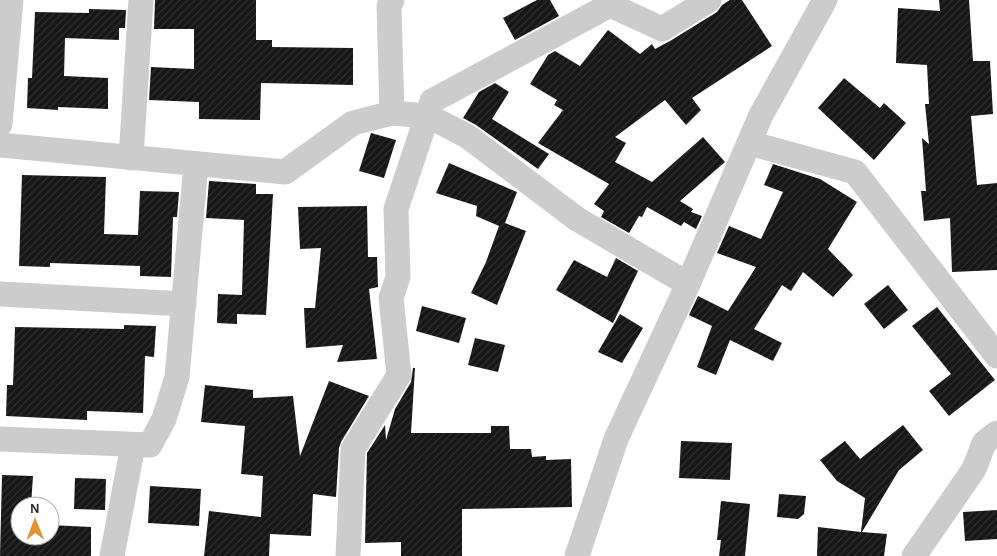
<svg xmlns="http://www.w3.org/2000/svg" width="997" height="556" font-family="'Alegreya Sans',sans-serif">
<defs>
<pattern id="building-hatch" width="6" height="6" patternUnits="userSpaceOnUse" patternTransform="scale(1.25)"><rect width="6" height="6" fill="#161616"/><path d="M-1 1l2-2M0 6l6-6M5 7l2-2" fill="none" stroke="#303030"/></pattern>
</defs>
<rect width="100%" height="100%" fill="#fff"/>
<!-- building -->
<g fill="url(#building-hatch)">
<polygon points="155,0 256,0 256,40 272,40 272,47 353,48 353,85 261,83 260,120 199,119 199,102 149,100 151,67 194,69 194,29 154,29"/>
<polygon points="537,0 550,0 559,16 515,40 503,18"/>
<polygon points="730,0 742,0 772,46 692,98 701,110 686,125 665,100 615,137 626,143 615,162 652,182 703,137 725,162 680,201 693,209 691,212 702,216 696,229 684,222 681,226 647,207 642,217 639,216 629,233 601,217 604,211 594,204 609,184 538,143 563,110 554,105 557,100 530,84 548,55 555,51 580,66 608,30 640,54 652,44 655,49 670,41 717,12 722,5"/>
<polygon points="939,0 969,0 973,61 990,61 993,114 971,116 977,185 997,183 997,270 952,272 950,218 924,221 921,191 926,191 922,138 929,144 925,104 929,104 927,65 896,63 898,8 940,11"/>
<polygon points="89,9 126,10 125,28 119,28 119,40 65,38 64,76 108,78 108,109 58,107 58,110 27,108 28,78 32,78 35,12 89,13"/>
<polygon points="844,78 880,108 884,103 906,123 874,160 818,108"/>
<polygon points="495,83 509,92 492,119 549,154 538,169 476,125 463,118 479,92"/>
<polygon points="371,133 396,140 384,178 359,171"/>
<polygon points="449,163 517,192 505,223 526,231 497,305 471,293 486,262 499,226 476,216 477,206 436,193"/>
<polygon points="773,164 820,179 857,202 828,249 853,275 833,297 803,272 791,291 782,285 754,329 782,343 773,361 730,340 716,375 697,367 712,326 689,315 698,296 728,311 756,267 717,253 729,226 761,239 783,192 764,185"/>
<polygon points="22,175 106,177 104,234 138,235 140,191 179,192 177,217 173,217 171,277 140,276 140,266 50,263 50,267 19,266"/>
<polygon points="209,181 256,184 256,194 273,194 266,315 237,314 237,324 217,323 218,294 242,295 244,220 206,218"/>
<polygon points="367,206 368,257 377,257 378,287 369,289 377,359 337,362 343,345 306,348 304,308 315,308 321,248 300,249 298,207"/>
<polygon points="616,258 638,271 613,323 556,290 574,260 607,277"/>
<polygon points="888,285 908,310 884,329 864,304"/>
<polygon points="422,306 466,318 459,343 416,331"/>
<polygon points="937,307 995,380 949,416 929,391 951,374 912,326"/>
<polygon points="620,314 643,328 622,363 598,352"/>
<polygon points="124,325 156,326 154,357 145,356 143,413 87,411 87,420 6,416 7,385 13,385 15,327 124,329"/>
<polygon points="475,338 505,345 498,372 468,365"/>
<polygon points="413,368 415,368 411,433 491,433 491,426 509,426 510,449 531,449 532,457 546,456 546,460 571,459 572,507 462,509 462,556 401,556 401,542 365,543 367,453 385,425 386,440 395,409 411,382"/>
<polygon points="329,381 369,396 341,442 339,448 336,497 313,494 311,536 270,534 269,556 204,556 209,511 261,517 263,476 241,474 245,426 201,422 205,385 253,390 253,398 293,396 300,456"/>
<polygon points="903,425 923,450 899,470 862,532 887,534 884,556 817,556 818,527 861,532 865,498 837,481 820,460 845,441 860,459"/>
<polygon points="681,441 732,443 730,480 679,478"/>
<polygon points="2,475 33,476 31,506 20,506 20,536 50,536 50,525 91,527 91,556 0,556"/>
<polygon points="75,478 106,479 105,510 74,509"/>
<polygon points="150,486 201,489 199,526 148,523"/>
<polygon points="779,494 806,496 804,514 798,519 777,517"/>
<polygon points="721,501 750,504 745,556 719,556 721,540 717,540"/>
<polygon points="997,510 997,539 965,541 963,512"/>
</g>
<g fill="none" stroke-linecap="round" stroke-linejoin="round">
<!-- minor -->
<g stroke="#ccc" stroke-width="25">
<polyline points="392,113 389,6 392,0"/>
<polyline points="0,124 11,0"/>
<polyline points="749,143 855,172 997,356"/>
<polyline points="0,145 285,172 353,123 392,113 428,116 467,136 577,219 688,284"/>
<polyline points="131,158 141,0"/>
<polyline points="0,294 184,304"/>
<polyline points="0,439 150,445 164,419 177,377 196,164"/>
<polyline points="112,556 133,445"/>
<polyline points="348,556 353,449 399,375 391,298 398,277 396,209 432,101 610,5 662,29 709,0"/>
<polyline points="577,556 616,439 688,284 761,115 825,0"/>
<polyline points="914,556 974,469 984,443 997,433"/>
</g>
</g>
<!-- north arrow -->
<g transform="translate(35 521) rotate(359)"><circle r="24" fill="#ffffff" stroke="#acacac"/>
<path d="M0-4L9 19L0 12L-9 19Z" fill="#e19536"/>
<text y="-8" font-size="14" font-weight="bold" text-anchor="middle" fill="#2f2f2f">N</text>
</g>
</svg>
